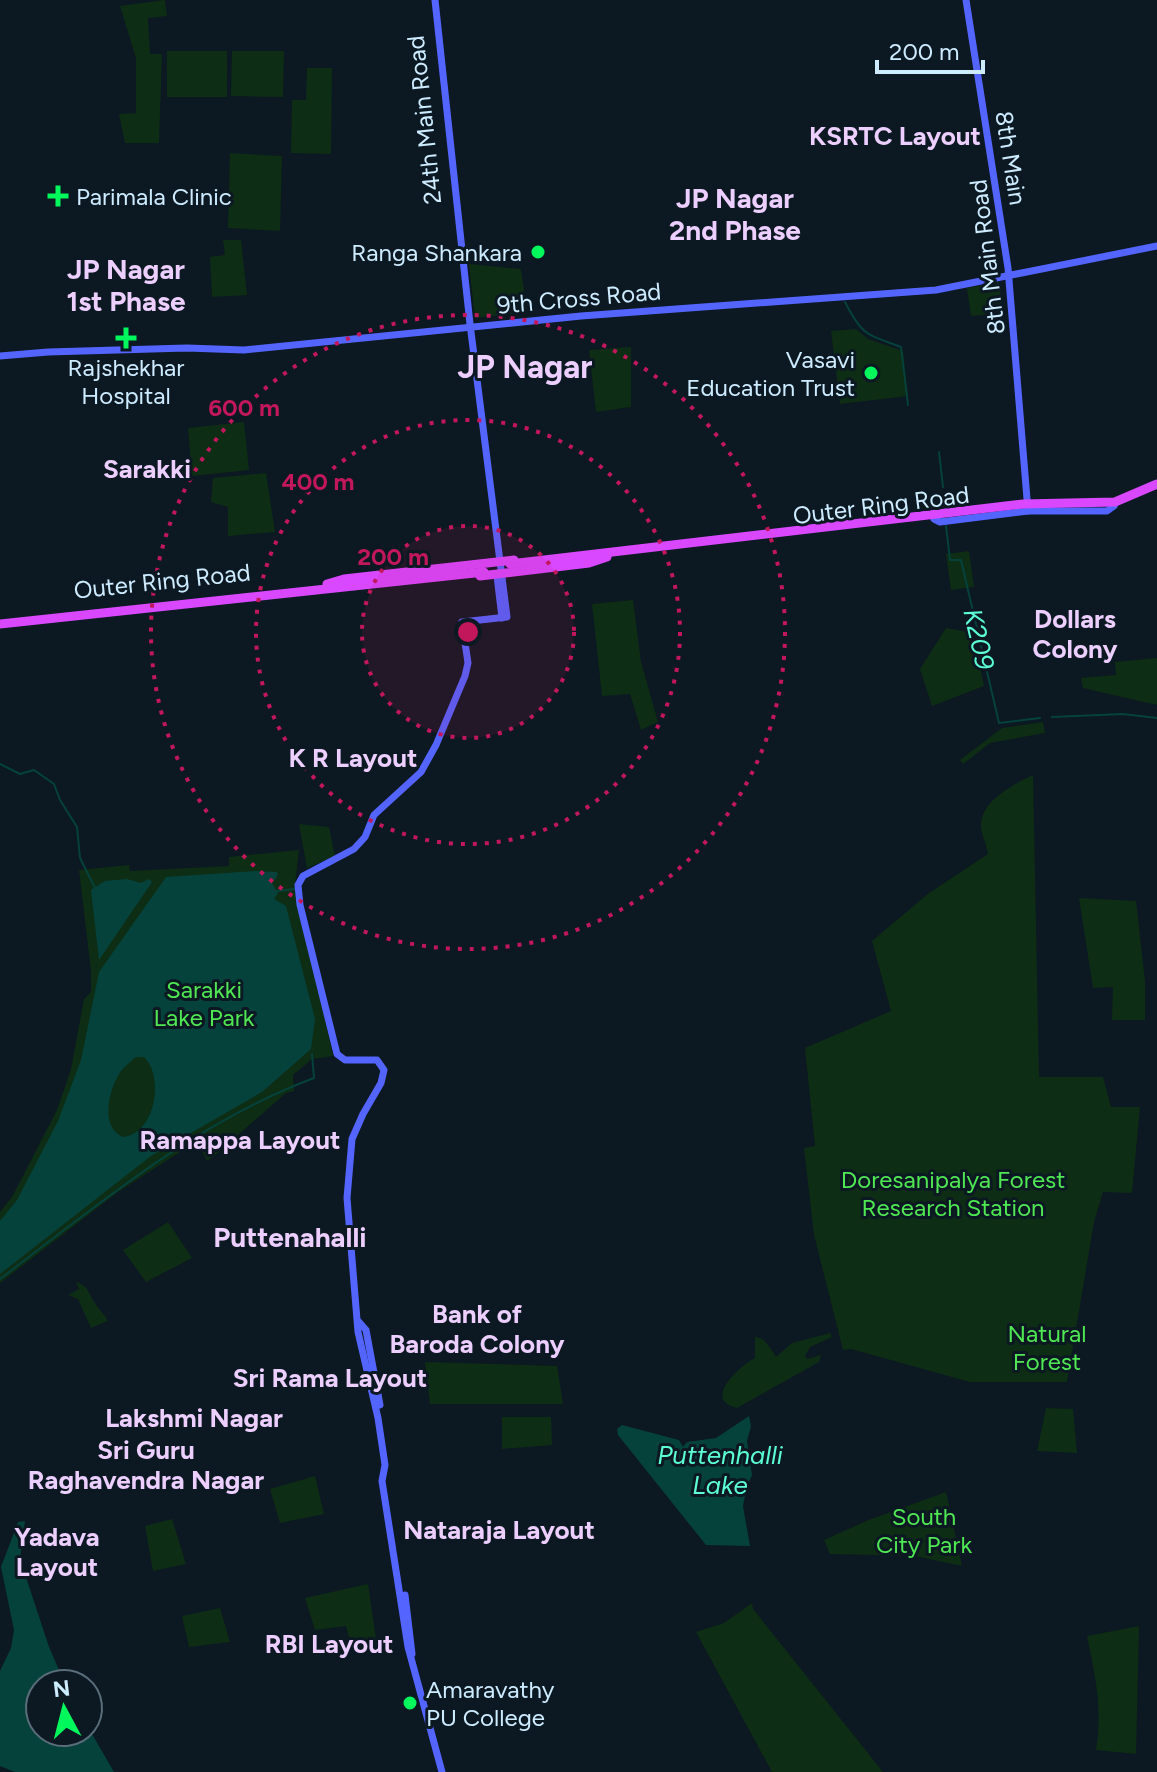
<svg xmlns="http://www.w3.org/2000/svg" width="1157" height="1772" font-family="Figtree,sans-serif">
<rect width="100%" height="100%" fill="#0c1822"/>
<!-- green -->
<g fill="#0e2d15">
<polygon points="165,0 167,16 148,18 150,54 162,54 159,143 125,143 119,114 136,113 136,58 120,6"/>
<rect x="167" y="51" width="60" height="46"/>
<polygon points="232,51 284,51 283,97 231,96"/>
<polygon points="307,68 332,68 331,154 291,153 292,100 306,100"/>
<polygon points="230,153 282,156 280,231 228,228"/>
<polygon points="223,240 241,240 247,295 212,297 210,257 225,255"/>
<polygon points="469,264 521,269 527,312 475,318"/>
<polygon points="999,282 1003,313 971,316 967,288"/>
<polygon points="856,329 868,339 903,351 908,396 840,404 831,331"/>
<polygon points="631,347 631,407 596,412 589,350"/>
<polygon points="244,422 249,470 192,476 188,428"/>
<polygon points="266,473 275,532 228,536 228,507 211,502 213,478"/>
<polygon points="969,551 974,587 951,590 946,554"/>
<polygon points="633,600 641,662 658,722 641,730 630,694 602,696 592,604"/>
<polygon points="946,628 973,633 984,686 932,706 920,669"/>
<polygon points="1157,658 1157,705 1083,688 1081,678 1116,675 1115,662"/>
<polygon points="1043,722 1045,733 990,743 963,764 960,760 1002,728"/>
<path d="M1033,775L1039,1077H1103L1111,1107H1140L1132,1193L1103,1192L1094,1222L1067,1382H970L851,1349L843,1350L814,1235L804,1148L815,1146L805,1048L891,1011L872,941L929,893L988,854C987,846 982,836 981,828C979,801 1013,785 1033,775Z"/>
<polygon points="299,824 329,827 335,856 307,868"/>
<polygon points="299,850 295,885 333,1056 312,1059 293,1075 294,1091 286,1093 213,1157 207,1161 197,1141 118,1192 0,1283 0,1212 12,1197 57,1110 71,1069 84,999 91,992 91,971 79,870 129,865 130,871 229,866 229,857"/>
<polygon points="1079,898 1136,901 1145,981 1145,1020 1112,1020 1113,987 1093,988"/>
<polygon points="168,1222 192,1258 146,1282 123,1250"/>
<path d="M76,1282C89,1286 88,1293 95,1303C99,1310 104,1313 108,1321L91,1328L78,1299L68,1295L79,1289Z"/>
<path d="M830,1333L832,1337L810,1347L805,1356L807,1359L821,1355L819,1362L737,1408C701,1400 741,1365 755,1358V1337C765,1337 771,1349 776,1357L792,1343Z"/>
<polygon points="425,1362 557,1366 563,1404 430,1404"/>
<polygon points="1046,1408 1073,1409 1077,1453 1037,1451"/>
<polygon points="502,1417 551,1417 552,1445 502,1449"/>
<polygon points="315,1476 324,1514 280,1523 270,1489"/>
<polygon points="946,1492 962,1566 915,1556 830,1554 824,1540 866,1521"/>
<polygon points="172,1519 186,1564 153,1571 145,1526"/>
<polygon points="368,1584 377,1646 352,1649 346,1626 315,1630 305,1598"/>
<polygon points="752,1603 753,1609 883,1772 772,1772 696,1632 724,1623"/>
<polygon points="220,1608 230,1642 189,1647 182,1616"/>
<path d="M1139,1626L1136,1754L1096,1750C1103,1710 1095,1675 1087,1636Z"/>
</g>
<!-- water -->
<g fill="#05423c" fill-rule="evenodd">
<path d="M257,871L277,872L278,875L272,883L278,893L274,899L286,906L315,1019L311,1049L262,1092L151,1156L0,1274V1221L17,1200L58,1121L81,1060L99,972L166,877ZM136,1057H144C165,1077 155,1134 123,1137C99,1127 109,1088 121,1071C125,1066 131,1061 136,1057Z"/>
<polygon points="127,879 141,883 149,879 152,882 99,960 91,890 105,881"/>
<polygon points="749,1416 751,1426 747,1441 752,1475 746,1490 743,1506 750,1546 706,1545 618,1435 617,1429 622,1425 679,1440 683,1447 687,1442 716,1438"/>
<polygon points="25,1521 20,1559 49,1647 65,1684 40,1684 40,1732 88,1732 88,1727 114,1772 15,1772 0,1766 0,1671 11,1648 14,1630 1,1567 18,1522"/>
</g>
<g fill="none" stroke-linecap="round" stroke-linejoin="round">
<!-- stream -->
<g stroke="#05423c" stroke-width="2">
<path d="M845,302C863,337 867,334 901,347L908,405"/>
<polyline points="939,452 943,487"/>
<polyline points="946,526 950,560 961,560 999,723 1040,718"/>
<polyline points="1052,717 1123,714 1157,718"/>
<polyline points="0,764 20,774 34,770 54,784 60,800 77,827 80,858 95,888"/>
<polyline points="277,891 295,889"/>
<path d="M0,1279C99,1204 196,1122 314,1078L312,1054"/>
</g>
<!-- major -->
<g stroke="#5465ff" stroke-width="7">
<polyline points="435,0 470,324 507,617 462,622 468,663 465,676 436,745 421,772 374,815 365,837 354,849 303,876 298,885 300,905 337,1054 345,1060 377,1060 384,1070 381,1083 363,1114 352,1139 347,1198 358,1332 378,1418 385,1465 382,1481 408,1647 442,1772"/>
<polyline points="966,0 1008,268 1028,511"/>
<polyline points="0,356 48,352 187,348 244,350 581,316 936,290 1157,246"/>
<polyline points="934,519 940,522 1028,511 1107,511 1114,506"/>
<polyline points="497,576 502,618"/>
<polyline points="359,1322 366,1330 380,1405"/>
<polyline points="405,1595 412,1654"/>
</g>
<!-- highway -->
<g stroke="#d948ff" stroke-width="9">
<polyline points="510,564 1023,504 1115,502 1157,484"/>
<polyline points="480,576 589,563 607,557"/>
<polyline points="327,584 344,579 514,560"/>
<polyline points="0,624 484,572"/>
</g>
</g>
<!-- distance rings -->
<circle cx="468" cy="632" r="106" fill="#c2185b" fill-opacity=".12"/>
<g fill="none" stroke="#c2185b" stroke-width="4" stroke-dasharray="4 8">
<circle cx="468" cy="632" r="106"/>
<circle cx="468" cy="632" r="212"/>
<circle cx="468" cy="632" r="317"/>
</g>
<!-- markers -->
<g fill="#00f85c" stroke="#0c1822" stroke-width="3">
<path d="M54 184h8v8h8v8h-8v8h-8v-8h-8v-8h8z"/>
<circle cx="538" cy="252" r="8"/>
<path d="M122 326h8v8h8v8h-8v8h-8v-8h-8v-8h8z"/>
<circle cx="871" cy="373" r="8"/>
<circle cx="410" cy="1703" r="8"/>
</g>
<g text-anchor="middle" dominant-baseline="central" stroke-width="6" stroke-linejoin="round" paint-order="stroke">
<!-- street labels -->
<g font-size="24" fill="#cdecff" stroke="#0c1822">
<text transform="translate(424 120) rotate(-96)">24th Main Road</text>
<text transform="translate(1011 158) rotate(81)">8th Main</text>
<text transform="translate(987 257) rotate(-97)">8th Main Road</text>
<text transform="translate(579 298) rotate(-5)">9th Cross Road</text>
<text transform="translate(881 505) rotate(-7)">Outer Ring Road</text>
<text transform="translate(162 581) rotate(-6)">Outer Ring Road</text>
</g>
<!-- poi labels -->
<g font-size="24" fill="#cdecff" stroke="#0c1822" text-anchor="start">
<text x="76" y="196">Parimala Clinic</text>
<text x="522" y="252" text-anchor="end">Ranga Shankara</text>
<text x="855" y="359" text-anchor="end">Vasavi<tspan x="855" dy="28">Education Trust</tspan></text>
<text x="126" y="367" text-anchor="middle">Rajshekhar<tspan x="126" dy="28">Hospital</tspan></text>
<text x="426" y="1689">Amaravathy<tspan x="426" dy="28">PU College</tspan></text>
</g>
<!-- park labels -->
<g font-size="24" fill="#4fe853" stroke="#0c1822">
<text x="204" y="989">Sarakki<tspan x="204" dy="28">Lake Park</tspan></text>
<text x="953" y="1179">Doresanipalya Forest<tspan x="953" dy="28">Research Station</tspan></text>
<text x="1047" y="1333">Natural<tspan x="1047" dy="28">Forest</tspan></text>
<text x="924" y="1516">South<tspan x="924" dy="28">City Park</tspan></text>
</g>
<!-- neighbourhood labels -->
<g font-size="26" font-weight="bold" fill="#edcfff" stroke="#0c1822">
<text x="895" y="136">KSRTC Layout</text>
<text x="147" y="469">Sarakki</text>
<text x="1075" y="619">Dollars<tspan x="1075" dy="30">Colony</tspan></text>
<text x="353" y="758">K R Layout</text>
<text x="240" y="1140">Ramappa Layout</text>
<text x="477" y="1314">Bank of<tspan x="477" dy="30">Baroda Colony</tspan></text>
<text x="330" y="1378">Sri Rama Layout</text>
<text x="194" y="1418">Lakshmi Nagar</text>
<text x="146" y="1450">Sri Guru<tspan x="146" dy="30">Raghavendra Nagar</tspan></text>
<text x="499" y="1530">Nataraja Layout</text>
<text x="57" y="1537">Yadava<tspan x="57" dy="30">Layout</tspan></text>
<text x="329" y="1644">RBI Layout</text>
</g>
<!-- water labels -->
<g font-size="26" font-style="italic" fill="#5bffd3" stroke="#0c1822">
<text transform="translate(979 639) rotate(77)">K209</text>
<text x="720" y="1455">Puttenhalli<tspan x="720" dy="30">Lake</tspan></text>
</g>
<!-- quarter labels -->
<g font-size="28" font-weight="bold" fill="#edcfff" stroke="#0c1822">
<text x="735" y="198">JP Nagar<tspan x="735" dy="32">2nd Phase</tspan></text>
<text x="126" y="269">JP Nagar<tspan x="126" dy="32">1st Phase</tspan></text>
<text x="290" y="1237">Puttenahalli</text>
</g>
<!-- district labels -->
<g font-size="32" font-weight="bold" fill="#edcfff" stroke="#0c1822">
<text x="525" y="367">JP Nagar</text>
</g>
</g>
<circle cx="468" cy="632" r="12" fill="#c2185b" stroke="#0c1822" stroke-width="4"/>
<g font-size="24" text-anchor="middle" font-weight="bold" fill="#c2185b" stroke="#0c1822" stroke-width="6" stroke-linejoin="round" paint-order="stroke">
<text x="244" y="416">600 m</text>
<text x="318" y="490">400 m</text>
<text x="393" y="565">200 m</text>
</g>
<!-- north arrow -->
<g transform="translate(64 1708) rotate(353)"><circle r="38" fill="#0c1822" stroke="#596d7a" stroke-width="2"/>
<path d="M0-6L14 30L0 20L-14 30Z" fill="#00f85c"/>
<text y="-12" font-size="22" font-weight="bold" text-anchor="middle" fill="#cdecff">N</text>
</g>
<!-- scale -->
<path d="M877 60v12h106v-12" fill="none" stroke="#cdecff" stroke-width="4"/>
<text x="889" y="60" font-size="24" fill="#cdecff" stroke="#0c1822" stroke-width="6" paint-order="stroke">200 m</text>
</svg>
